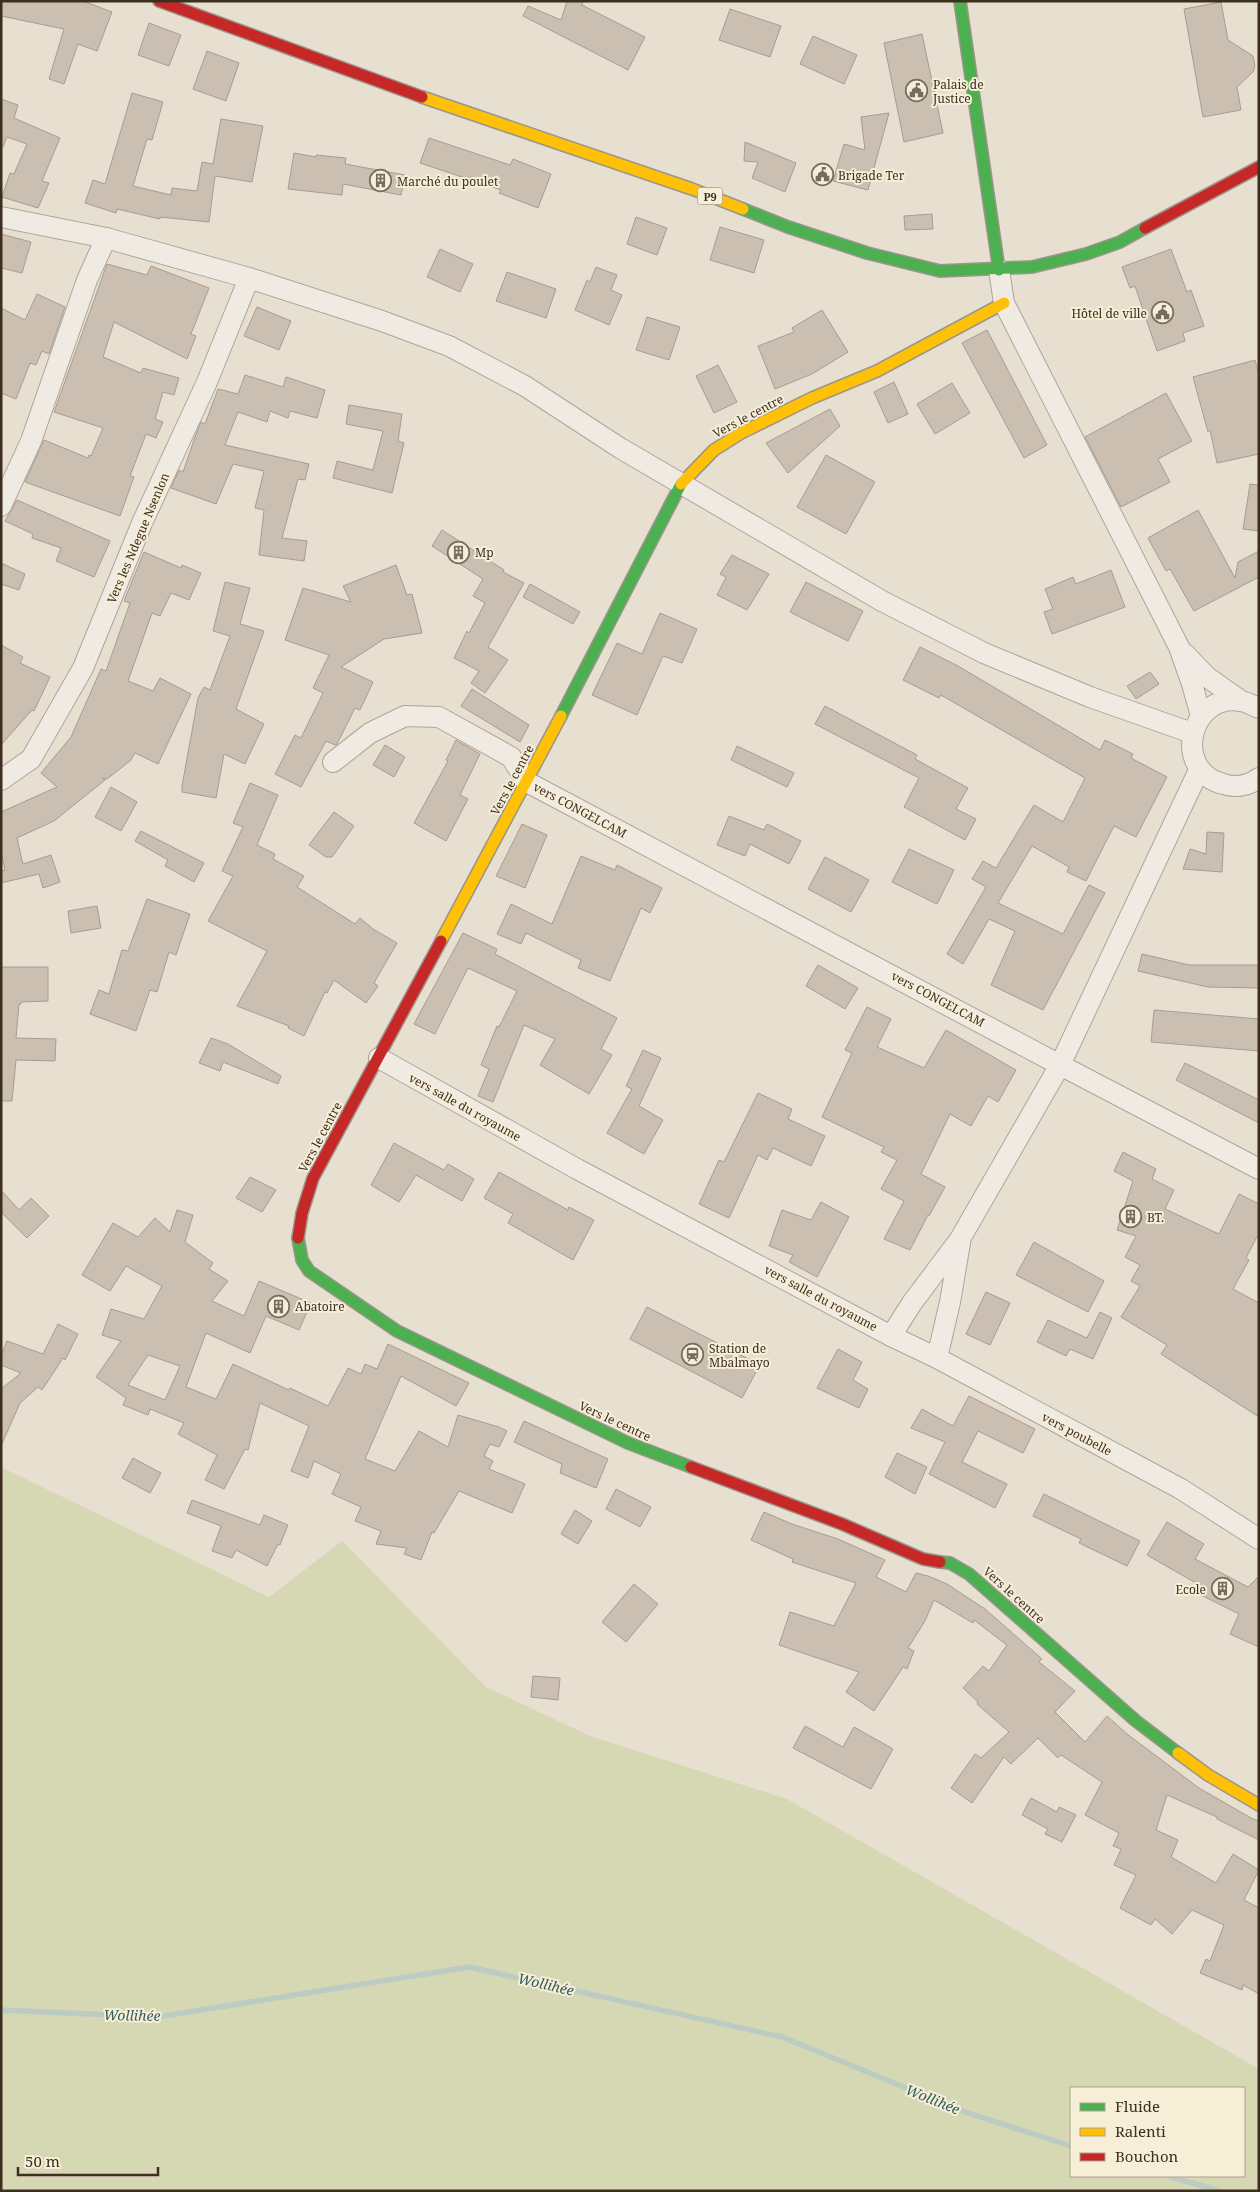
<svg xmlns="http://www.w3.org/2000/svg" width="1260" height="2192" font-family="'Noto Serif',serif">
<rect width="100%" height="100%" fill="#e7e0d1"/>
<!-- green -->
<path fill="#d6d7b3" fill-rule="evenodd" d="M1,1467L269,1597L342,1541L486,1687L590,1736L787,1799L1259,2069V2191H1ZM1071,2088H1244V2176H1071Z"/>
<g fill="none" stroke-linecap="round" stroke-linejoin="round">
<!-- stream -->
<g stroke="#bcccc2" stroke-width="5.5">
<polyline points="1,2010 157,2017 469,1967 782,2037 965,2112 1071,2146"/>
<polyline points="1168,2176 1219,2191"/>
</g>
</g>
<!-- building -->
<g fill="#cbbfb2" stroke="#a89c90" fill-rule="evenodd">
<polygon points="1,1 83,1 112,12 97,51 78,44 64,84 49,79 64,29 1,16"/>
<polygon points="567,1 583,1 582,5 645,37 628,70 523,16 528,6 561,20"/>
<polygon points="1221,2 1228,40 1253,56 1255,66 1253,72 1237,87 1241,110 1203,117 1184,9"/>
<polygon points="730,9 781,26 770,57 719,40"/>
<polygon points="149,23 181,35 169,66 138,55"/>
<polygon points="922,34 943,133 904,142 884,43"/>
<polygon points="813,36 857,55 844,84 800,64"/>
<polygon points="207,51 239,63 226,101 193,89"/>
<polygon points="132,93 163,102 152,140 147,139 133,186 171,195 172,188 197,191 202,162 213,164 221,119 263,126 252,182 215,176 209,222 160,217 160,219 117,209 116,213 85,203 93,180 105,184"/>
<polygon points="1,99 18,105 14,118 60,138 42,181 49,183 38,208 2,197 10,173 14,174 27,144 7,137 3,147 1,147"/>
<polygon points="889,113 868,190 833,181 844,144 865,150 861,117"/>
<polygon points="429,138 510,165 513,159 551,174 538,208 499,193 501,190 420,163"/>
<polygon points="745,142 796,163 785,192 752,178 758,162 744,161"/>
<polygon points="294,153 316,157 316,155 346,158 345,164 405,175 401,195 343,184 342,195 288,189"/>
<polygon points="932,214 933,229 905,230 904,216"/>
<polygon points="636,217 667,228 657,255 627,244"/>
<polygon points="720,227 764,240 754,273 710,260"/>
<polygon points="1,234 31,242 22,273 1,268"/>
<polygon points="440,249 473,264 460,292 427,277"/>
<polygon points="1171,249 1187,292 1191,290 1204,326 1183,333 1185,341 1157,351 1135,286 1130,288 1122,267"/>
<polygon points="107,264 147,275 151,266 209,288 191,334 196,336 187,359 114,322 103,357 141,373 143,368 179,378 174,395 163,392 155,419 163,422 156,438 146,434 130,476 134,477 120,516 25,482 44,440 88,458 89,455 91,456 103,428 54,412"/>
<polygon points="596,267 617,275 611,290 622,295 609,325 575,310 587,280 590,282"/>
<polygon points="507,272 556,289 546,318 496,301"/>
<polygon points="37,294 65,307 49,354 42,351 36,365 30,363 16,399 1,393 1,308 25,320"/>
<polygon points="257,307 291,321 279,350 244,336"/>
<polygon points="822,310 848,352 812,374 775,389 758,346 794,332 792,328"/>
<polygon points="647,317 680,327 669,360 636,350"/>
<polygon points="987,330 1047,445 1024,458 962,343"/>
<polygon points="1255,360 1259,374 1259,454 1217,463 1210,430 1208,432 1193,377"/>
<polygon points="718,365 737,402 714,413 696,376"/>
<polygon points="245,375 283,387 286,377 325,390 317,418 290,411 288,418 270,411 267,422 238,412 225,445 309,464 305,480 298,479 282,538 307,541 304,561 259,555 264,510 255,508 264,471 233,464 216,504 171,488 179,470 183,472 195,437 201,422 205,424 218,389 238,394"/>
<polygon points="894,382 908,414 888,423 874,392"/>
<polygon points="952,383 970,413 935,434 917,404"/>
<polygon points="1166,393 1192,441 1158,459 1170,482 1121,507 1085,437"/>
<polygon points="349,405 402,414 398,441 404,443 392,493 333,478 337,461 373,470 383,431 346,424"/>
<polygon points="830,409 840,426 788,473 766,443"/>
<polygon points="826,455 875,482 846,534 797,507"/>
<polygon points="1250,484 1259,485 1259,531 1243,529"/>
<polygon points="17,500 110,541 94,577 56,561 61,548 32,538 33,534 5,521"/>
<polygon points="1198,510 1235,578 1238,562 1259,551 1259,577 1194,611 1170,569 1166,571 1148,538"/>
<polygon points="442,530 504,570 503,572 524,583 488,647 508,660 485,693 471,683 479,671 454,658 467,631 469,633 485,603 473,596 483,579 432,546"/>
<polygon points="144,552 181,568 182,565 201,573 189,600 171,593 160,616 152,613 128,681 153,691 160,678 191,694 158,764 135,753 130,761 107,779 102,778 105,780 54,821 17,838 23,864 51,855 60,882 43,888 39,874 1,883 1,871 5,870 1,851 1,812 57,787 41,773 71,737 101,669 106,671 130,603 124,601"/>
<polygon points="732,555 769,574 747,610 717,595 726,577 720,574"/>
<polygon points="1,563 25,574 19,590 1,584"/>
<polygon points="396,565 407,595 412,594 422,633 384,639 341,667 373,682 360,710 355,708 337,744 335,745 326,741 301,787 275,774 295,735 301,738 323,693 313,688 329,655 285,640 303,588 351,602 343,586"/>
<polygon points="1111,570 1125,607 1052,634 1044,612 1053,609 1045,589 1073,577 1076,584"/>
<polygon points="225,582 250,588 240,624 264,631 236,709 264,724 245,764 224,754 216,798 182,792 182,786 198,698 204,687 210,690 230,636 213,631"/>
<polygon points="806,582 863,611 848,641 790,612"/>
<polygon points="530,584 580,612 573,624 523,597"/>
<polygon points="660,613 697,629 682,663 663,656 637,715 592,695 617,643 642,654"/>
<polygon points="1,645 23,657 20,663 50,677 34,711 32,710 1,745"/>
<polygon points="920,647 958,666 1100,750 1105,740 1133,754 1131,758 1167,777 1136,837 1114,826 1086,881 1067,872 1069,867 1032,846 998,903 1063,934 1089,885 1105,893 1043,1010 991,985 1015,931 989,919 963,964 947,954 986,887 972,879 983,861 996,868 1034,805 1063,822 1085,778 941,695 939,698 903,680"/>
<polygon points="1150,672 1159,684 1136,699 1127,686"/>
<polygon points="472,689 529,725 520,742 461,706"/>
<polygon points="825,706 917,755 915,759 968,788 956,809 976,819 965,840 904,807 919,778 815,724"/>
<polygon points="456,740 480,754 460,795 468,799 446,841 414,823 448,761 446,760"/>
<polygon points="385,745 405,757 394,777 373,765"/>
<polygon points="737,746 794,773 787,787 731,760"/>
<polygon points="250,783 278,795 257,845 275,854 273,859 304,876 297,887 355,924 360,918 373,929 397,943 374,983 378,986 366,1003 334,980 327,993 325,992 304,1036 288,1028 289,1026 237,1006 267,951 208,921 233,876 222,871 243,827 233,823"/>
<polygon points="111,787 137,802 121,831 95,817"/>
<polygon points="334,812 354,826 332,857 326,857 309,845"/>
<polygon points="729,816 764,830 767,824 801,841 789,864 750,844 745,856 717,845"/>
<polygon points="522,824 547,835 525,888 496,876"/>
<polygon points="141,831 204,863 194,882 165,866 168,860 135,841"/>
<polygon points="1207,832 1224,833 1222,872 1183,869 1190,849 1206,854"/>
<polygon points="909,849 954,870 937,904 892,882"/>
<polygon points="581,856 615,870 617,865 662,888 650,913 641,908 610,981 578,968 581,960 526,933 521,944 497,934 511,904 552,924"/>
<polygon points="825,857 869,880 851,912 808,889"/>
<polygon points="147,899 190,914 176,955 169,952 157,992 150,990 136,1031 90,1014 99,990 109,994 122,950 128,951"/>
<polygon points="97,906 101,928 71,933 68,911"/>
<polygon points="463,933 497,949 495,954 617,1018 601,1049 612,1055 589,1094 540,1065 555,1039 524,1025 493,1102 478,1096 489,1069 481,1065 497,1026 499,1027 517,991 468,968 435,1034 414,1024"/>
<polygon points="1142,954 1189,965 1259,965 1259,988 1208,987 1138,971"/>
<polygon points="818,965 858,988 845,1009 806,986"/>
<polygon points="1,967 48,967 48,1001 21,1002 21,1004 19,1004 16,1038 56,1039 55,1061 16,1060 12,1101 1,1101"/>
<polygon points="867,1007 891,1019 877,1047 924,1068 946,1030 1016,1070 998,1102 988,1096 971,1126 950,1114 921,1174 945,1187 929,1216 928,1215 910,1250 884,1239 904,1201 881,1189 897,1160 881,1152 884,1147 822,1117 852,1053 845,1050"/>
<polygon points="1154,1010 1259,1019 1259,1051 1151,1042"/>
<polygon points="211,1038 228,1044 281,1076 278,1084 223,1062 220,1071 199,1063"/>
<polygon points="643,1050 661,1058 639,1106 663,1120 644,1154 607,1133 632,1089 626,1086"/>
<polygon points="1185,1063 1259,1100 1259,1123 1176,1080"/>
<polygon points="758,1093 792,1109 788,1119 825,1136 811,1166 773,1148 767,1160 758,1155 729,1218 699,1204 719,1160 724,1162"/>
<polygon points="394,1143 444,1170 448,1164 474,1179 462,1201 416,1175 399,1202 371,1185"/>
<polygon points="1123,1152 1156,1169 1152,1179 1174,1190 1165,1209 1219,1234 1239,1194 1259,1204 1259,1233 1246,1258 1249,1260 1233,1289 1259,1303 1259,1417 1161,1354 1167,1345 1121,1317 1140,1286 1131,1281 1140,1265 1125,1257 1136,1236 1117,1230 1133,1181 1114,1171"/>
<polygon points="499,1172 568,1210 569,1207 594,1220 573,1260 508,1223 513,1214 484,1198"/>
<polygon points="250,1177 276,1190 262,1212 236,1198"/>
<polygon points="1,1190 19,1210 31,1198 49,1216 27,1238 1,1212"/>
<polygon points="821,1202 849,1217 817,1277 789,1262 793,1255 769,1246 782,1210 811,1220"/>
<path d="M177,1210L193,1215L185,1242L213,1263L209,1269L228,1281L212,1301L244,1316L259,1281L311,1303L299,1330L266,1316L250,1353L206,1333L186,1387L216,1399L233,1364L289,1390L290,1388L328,1406L348,1368L361,1374L365,1364L377,1369L388,1344L469,1383L456,1406L401,1376L365,1459L395,1471L419,1431L448,1447L458,1415L499,1427L507,1431L499,1447L490,1444L484,1456L493,1461L489,1469L525,1484L512,1513L459,1491L434,1533L432,1532L421,1560L404,1554L407,1548L376,1544L381,1531L355,1521L361,1507L332,1494L341,1474L314,1461L308,1478L291,1471L309,1426L260,1403L248,1450L245,1449L224,1489L205,1480L217,1455L178,1434L184,1423L150,1409L148,1415L123,1405L126,1398L96,1377L121,1341L102,1335L111,1309L144,1319L162,1286L126,1266L110,1291L82,1275L113,1223L138,1237L155,1218L170,1232ZM148,1355L180,1366L165,1400L128,1385Z"/>
<polygon points="1034,1242 1104,1281 1088,1312 1016,1275"/>
<polygon points="986,1292 1010,1303 990,1345 966,1334"/>
<polygon points="647,1307 760,1365 742,1398 630,1339"/>
<polygon points="1100,1312 1112,1318 1093,1359 1070,1349 1066,1356 1037,1342 1048,1320 1087,1338"/>
<polygon points="58,1324 78,1334 65,1360 63,1358 42,1390 38,1387 20,1403 1,1446 1,1389 21,1373 1,1365 1,1356 7,1341 43,1354"/>
<polygon points="838,1349 862,1362 853,1380 868,1389 859,1408 817,1388"/>
<polygon points="969,1396 1035,1429 1023,1453 978,1431 962,1462 1007,1484 995,1508 929,1474 945,1442 911,1428 922,1409 953,1426"/>
<polygon points="524,1421 608,1459 596,1488 560,1473 562,1464 514,1442"/>
<polygon points="897,1453 927,1467 915,1494 885,1477"/>
<polygon points="133,1458 161,1473 150,1493 122,1478"/>
<polygon points="616,1489 651,1507 640,1527 606,1509"/>
<polygon points="1044,1494 1140,1541 1127,1566 1079,1543 1081,1539 1033,1516"/>
<polygon points="192,1500 260,1525 264,1515 288,1525 280,1545 278,1544 267,1566 236,1550 232,1558 212,1551 221,1526 187,1513"/>
<polygon points="575,1510 592,1521 578,1544 561,1534"/>
<polygon points="764,1512 792,1524 838,1539 885,1560 876,1577 906,1592 916,1573 928,1576 947,1584 985,1609 1042,1659 1039,1662 1075,1691 1055,1712 1085,1742 1107,1716 1127,1734 1199,1788 1251,1818 1259,1821 1259,1840 1217,1819 1217,1817 1167,1795 1156,1830 1178,1840 1171,1857 1216,1883 1233,1854 1259,1870 1244,1900 1259,1908 1259,1994 1243,1985 1242,1990 1200,1973 1206,1959 1210,1961 1224,1925 1192,1910 1172,1934 1155,1919 1151,1925 1120,1908 1136,1875 1114,1865 1121,1849 1113,1846 1119,1833 1085,1815 1102,1782 1061,1755 1058,1758 1038,1738 1011,1764 1004,1757 972,1803 951,1788 975,1754 981,1758 1009,1732 977,1704 978,1702 963,1688 983,1666 989,1671 1007,1645 974,1620 973,1623 934,1600 925,1621 908,1648 914,1651 907,1669 903,1667 874,1711 846,1692 859,1672 779,1645 790,1612 834,1626 856,1583 792,1562 793,1559 751,1540"/>
<polygon points="1167,1522 1204,1544 1195,1559 1248,1587 1259,1576 1259,1647 1230,1634 1239,1614 1197,1593 1201,1586 1147,1555"/>
<polygon points="634,1584 658,1604 626,1642 602,1622"/>
<polygon points="533,1676 560,1678 558,1700 531,1697"/>
<polygon points="805,1726 843,1747 854,1727 893,1749 871,1789 793,1748"/>
<polygon points="1031,1798 1057,1812 1059,1807 1076,1815 1062,1842 1045,1834 1048,1829 1022,1815"/>
</g>
<g fill="none" stroke-linecap="round" stroke-linejoin="round">
<defs>
<g id="street">
<polyline points="1,217 106,238 249,278 382,321 449,346 525,386 620,448 882,601 984,653 1090,697 1192,733"/>
<polyline points="999,270 1004,303 1179,647 1192,684 1201,716"/>
<polyline points="1,506 31,441 87,280 106,238"/>
<polyline points="1185,654 1207,677 1241,701"/>
<path d="M1259,708C1254,706 1247,702 1241,701C1190,692 1171,770 1223,784C1236,788 1248,786 1259,778"/>
<polyline points="333,762 370,733 405,716 439,717 511,757 527,782 1060,1065 1199,770"/>
<polyline points="1,780 31,759 83,668 142,523 207,382 249,278"/>
<polyline points="379,1058 577,1169 891,1336 912,1303 960,1239 1060,1065 1259,1169"/>
<polyline points="891,1336 937,1358 1181,1489 1259,1539"/>
<polyline points="937,1358 950,1302 960,1243"/>
</g>
<g id="fast">
<polyline points="960,1 999,270"/>
<polyline points="743,209 788,227 867,253 940,271 1032,267 1086,254 1120,242 1145,228"/>
<polyline points="561,716 681,484"/>
<polyline points="298,1238 302,1260 309,1271 397,1331 628,1443 691,1467"/>
<polyline points="940,1562 950,1563 969,1574 1136,1721 1178,1753"/>
</g>
<g id="slow">
<polyline points="422,97 692,189 743,209"/>
<polyline points="681,484 714,450 741,433 812,398 877,371 1004,303"/>
<polyline points="441,941 561,716"/>
<polyline points="1178,1753 1208,1775 1259,1805"/>
</g>
<g id="jam">
<polyline points="159,1 422,97"/>
<polyline points="1145,228 1259,167"/>
<polyline points="298,1238 302,1213 313,1178 441,941"/>
<polyline points="691,1467 842,1524 923,1559 940,1562"/>
</g>
</defs>
<!-- street casing -->
<use href="#street" stroke="#ada599" stroke-width="22"/>
<!-- fast casing -->
<use href="#fast" stroke="#9c958a" stroke-width="14"/>
<!-- slow casing -->
<use href="#slow" stroke="#9c958a" stroke-width="14"/>
<!-- jam casing -->
<use href="#jam" stroke="#9c958a" stroke-width="14"/>
<!-- street -->
<use href="#street" stroke="#efebe3" stroke-width="20"/>
<!-- fast -->
<use href="#fast" stroke="#4caf50" stroke-width="11"/>
<!-- slow -->
<use href="#slow" stroke="#ffc107" stroke-width="11"/>
<!-- jam -->
<use href="#jam" stroke="#c62828" stroke-width="11"/>
</g>
<!-- icons -->
<defs>
<symbol id="civic-ring" viewBox="-11 -11 22 22"><circle r="9.5" fill="#f7eed8" stroke="#786c5e" stroke-width="1.5"/><path d="M-.6-6.5H3V-4.5H.6V-3L4-1V1h2V6H-6V1h2V-1L-.6-3ZM-1.2 2.5V6h2.4V2.5Z" fill="#786c5e"/></symbol>
<symbol id="building-ring" viewBox="-11 -11 22 22"><circle r="9.5" fill="#f7eed8" stroke="#786c5e" stroke-width="1.5"/><path d="M-4-6H4V6H1V3H-1V6H-4ZM-2.5-4.3h1.7v1.8h-1.7ZM.8-4.3h1.7v1.8H.8ZM-2.5-1h1.7V.8h-1.7ZM.8-1h1.7V.8H.8Z" fill="#786c5e"/></symbol>
<symbol id="station-ring" viewBox="-11 -11 22 22"><circle r="9.5" fill="#f7eed8" stroke="#786c5e" stroke-width="1.5"/><path d="M-3-6H3Q5-6 5-4V2Q5 4 3 4L4.5 6H3L1.5 4h-3L-3 6H-4.5L-3 4Q-5 4-5 2V-4Q-5-6-3-6ZM-3.5-4v3h7v-3ZM-3.5 1v1.5H-2V1ZM2 1v1.5H3.5V1Z" fill="#786c5e"/></symbol>
</defs>
<g fill-rule="evenodd">
<use href="#civic-ring" x="904" y="78" width="25" height="25"/>
<use href="#civic-ring" x="810" y="162" width="25" height="25"/>
<use href="#building-ring" x="368" y="168" width="25" height="25"/>
<use href="#civic-ring" x="1150" y="300" width="25" height="25"/>
<use href="#building-ring" x="446" y="540" width="25" height="25"/>
<use href="#building-ring" x="1118" y="1204" width="25" height="25"/>
<use href="#building-ring" x="266" y="1294" width="25" height="25"/>
<use href="#station-ring" x="680" y="1342" width="25" height="25"/>
<use href="#building-ring" x="1210" y="1576" width="25" height="25"/>
</g>
<g text-anchor="middle" dominant-baseline="central" stroke-width="4" stroke-linejoin="round" paint-order="stroke">
<!-- shield labels -->
<rect fill="#f7eed8" stroke="#756857" stroke-width="1" x="697.5" y="187.5" width="25" height="17" rx="4"/>
<g font-size="11" font-weight="bold" fill="#3d2e20">
<text x="710" y="196">P9</text>
</g>
<!-- poi labels -->
<g font-size="12" fill="#3d2e20" stroke="#f7eed8" text-anchor="start">
<text x="933" y="84">Palais de<tspan x="933" dy="14">Justice</tspan></text>
<text x="838" y="175">Brigade Ter</text>
<text x="397" y="181">Marché du poulet</text>
<text x="1147" y="313" text-anchor="end">Hôtel de ville</text>
<text x="475" y="552">Mp</text>
<text x="1147" y="1217">BT.</text>
<text x="295" y="1306">Abatoire</text>
<text x="709" y="1348">Station de<tspan x="709" dy="14">Mbalmayo</tspan></text>
<text x="1206" y="1589" text-anchor="end">Ecole</text>
</g>
<!-- street labels -->
<g font-size="12" fill="#3d2e20" stroke="#f7eed8">
<text transform="translate(748 416) rotate(-28)">Vers le centre</text>
<text transform="translate(138 538) rotate(-67)">Vers les Ndegue Nsenlon</text>
<text transform="translate(512 780) rotate(-62)">Vers le centre</text>
<text transform="translate(580 810) rotate(28)">vers CONGELCAM</text>
<text transform="translate(938 999) rotate(28)">vers CONGELCAM</text>
<text transform="translate(465 1107) rotate(29)">vers salle du royaume</text>
<text transform="translate(320 1137) rotate(-62)">Vers le centre</text>
<text transform="translate(821 1298) rotate(28)">vers salle du royaume</text>
<text transform="translate(615 1421) rotate(25)">Vers le centre</text>
<text transform="translate(1077 1434) rotate(28)">vers poubelle</text>
<text transform="translate(1014 1595) rotate(42)">Vers le centre</text>
</g>
<!-- water labels -->
<g font-size="14" font-style="italic" fill="#2f5d5a" stroke="#f7eed8">
<text transform="translate(546 1984) rotate(13)">Wollihée</text>
<text transform="translate(132 2015) rotate(1)">Wollihée</text>
<text transform="translate(933 2099) rotate(22)">Wollihée</text>
</g>
</g>
<!-- border -->
<rect width="1260" height="2192" fill="none" stroke="#3d2e20" stroke-width="5"/>
<!-- legend -->
<rect x="1070" y="2087" width="175" height="90" fill="#f7eed8" stroke="#ada18e"/>
<rect x="1080" y="2103" width="25" height="8" fill="#4caf50" stroke="#ada18e"/>
<text x="1115" y="2112" font-size="15" fill="#3d2e20">Fluide</text>
<rect x="1080" y="2128" width="25" height="8" fill="#ffc107" stroke="#ada18e"/>
<text x="1115" y="2137" font-size="15" fill="#3d2e20">Ralenti</text>
<rect x="1080" y="2153" width="25" height="8" fill="#c62828" stroke="#ada18e"/>
<text x="1115" y="2162" font-size="15" fill="#3d2e20">Bouchon</text>
<!-- scale -->
<path d="M18 2167v8h140v-8" fill="none" stroke="#3d2e20" stroke-width="2.5"/>
<text x="25" y="2167" font-size="15" fill="#3d2e20" stroke="#f7eed8" stroke-width="4" paint-order="stroke">50 m</text>
</svg>
